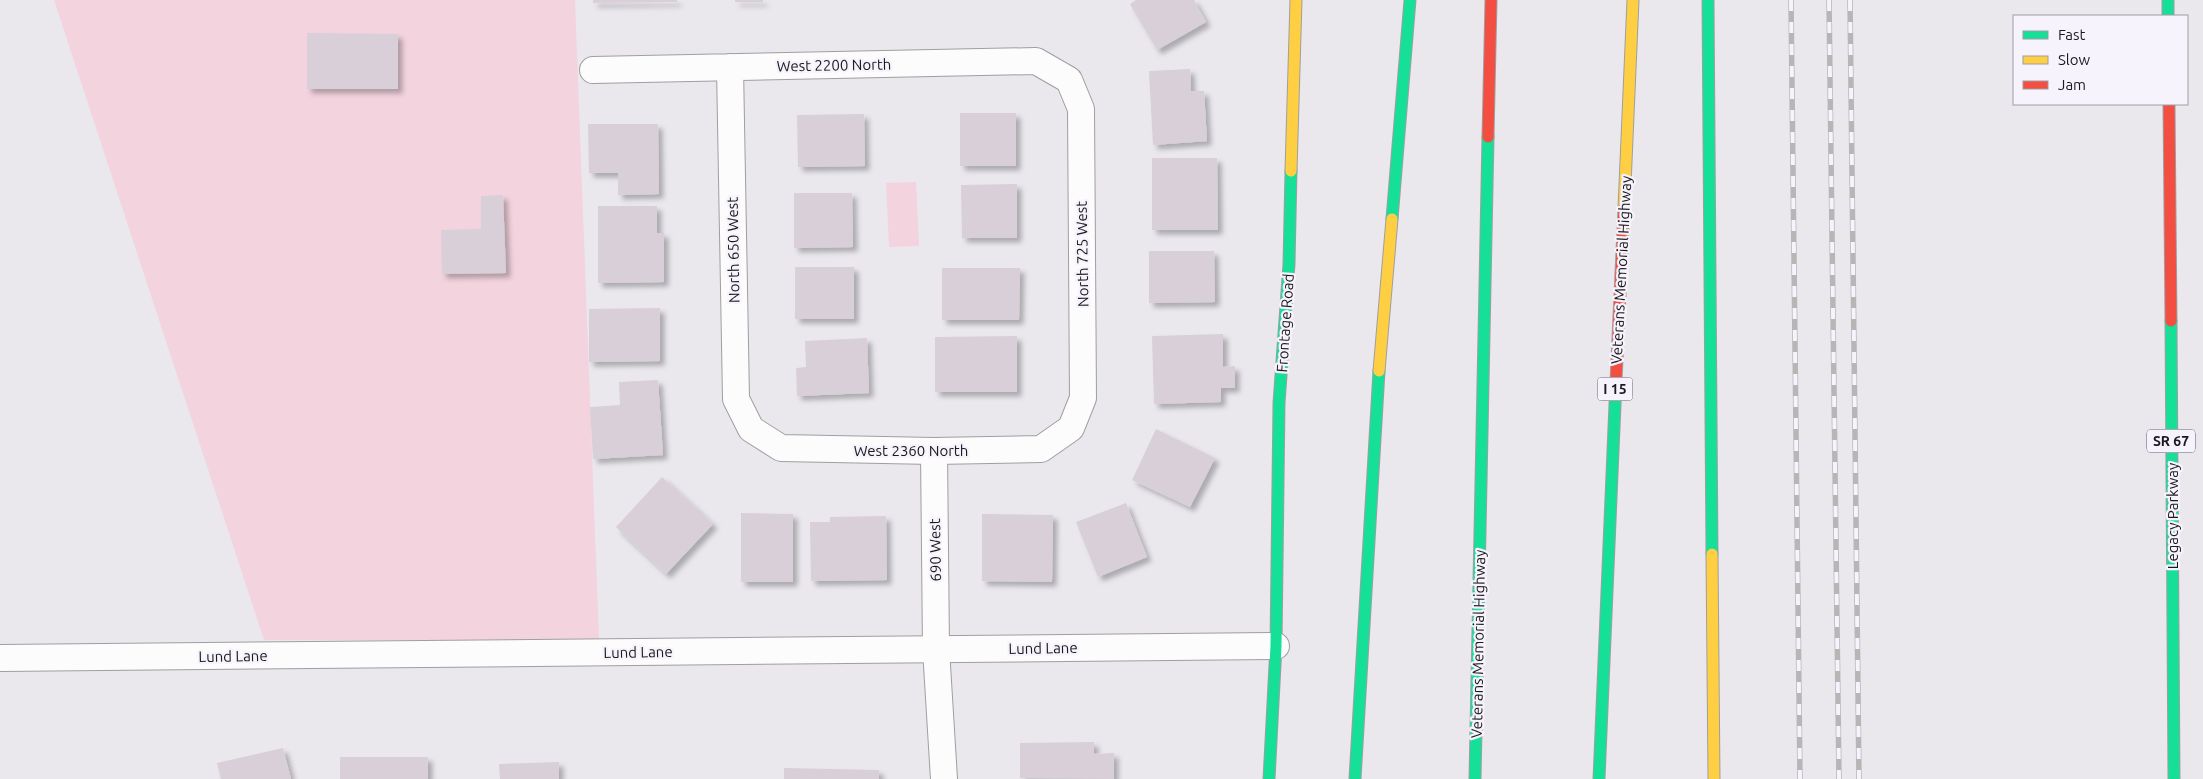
<svg xmlns="http://www.w3.org/2000/svg" width="2203" height="779" font-family="Ubuntu,sans-serif">
<defs>
<filter id="shadow"><feDropShadow dx="4.5" dy="4.5" stdDeviation="2.5" flood-color="#0004"/></filter>
</defs>
<rect width="100%" height="100%" fill="#eae8ed"/>
<!-- green -->
<g fill="#f2d3de">
<polygon points="54,0 575,0 599,640 264,640"/>
<polygon points="916,182 919,246 889,247 886,183"/>
</g>
<!-- building -->
<g fill="#d9cfd9" filter="url(#shadow)">
<polygon points="593,0 677,0 677,2 593,3"/>
<rect x="735" y="0" width="28" height="2"/>
<polygon points="1136,0 1194,0 1206,22 1157,50 1130,4"/>
<polygon points="307,33 398,34 398,89 307,89"/>
<polygon points="1190,69 1191,91 1204,91 1207,141 1153,145 1149,71"/>
<rect x="960" y="113" width="56" height="53"/>
<polygon points="864,114 865,166 798,167 797,115"/>
<polygon points="588,124 658,124 659,194 618,195 618,173 589,173"/>
<polygon points="1152,158 1217,158 1218,230 1152,230"/>
<polygon points="1017,184 1017,238 962,238 961,185"/>
<polygon points="794,193 852,193 853,247 794,248"/>
<polygon points="503,195 506,273 442,274 441,230 481,229 481,196"/>
<polygon points="598,206 657,206 657,233 664,233 664,282 598,283"/>
<polygon points="1149,251 1214,251 1215,302 1149,303"/>
<rect x="795" y="267" width="59" height="52"/>
<polygon points="942,268 1020,268 1019,320 942,320"/>
<polygon points="660,308 660,361 589,362 589,309"/>
<polygon points="1223,334 1223,367 1235,366 1235,388 1221,388 1221,402 1154,404 1152,336"/>
<polygon points="1017,336 1017,392 935,392 935,337"/>
<polygon points="867,338 869,393 797,396 796,368 806,367 805,341"/>
<polygon points="658,380 663,455 593,459 590,407 620,405 619,382"/>
<polygon points="1156,429 1215,458 1190,507 1132,480"/>
<polygon points="662,477 713,524 666,574 616,527"/>
<polygon points="1126,503 1147,557 1098,577 1076,522"/>
<polygon points="741,513 793,514 793,582 741,582"/>
<polygon points="982,514 1053,515 1052,582 982,581"/>
<polygon points="886,516 887,580 811,581 810,522 830,522 830,517"/>
<polygon points="1094,742 1094,754 1114,753 1114,779 1020,778 1020,743"/>
<polygon points="283,748 291,779 221,779 217,763"/>
<rect x="340" y="757" width="88" height="22"/>
<polygon points="559,762 559,779 500,779 499,764"/>
<polygon points="784,768 879,770 879,779 784,779"/>
</g>
<g fill="none" stroke-linecap="round" stroke-linejoin="round">
<defs>
<g id="street">
<polyline points="593,70 1036,61 1069,80 1081,109 1083,398 1071,428 1041,449 934,451 781,448 751,429 736,399 730,67"/>
<polyline points="934,451 936,649 944,779"/>
<polyline points="0,658 1276,646"/>
</g>
<g id="fast">
<polyline points="1708,0 1712,554"/>
<polyline points="2168,0 2168,16"/>
<polyline points="1392,219 1410,0"/>
<polyline points="2171,321 2174,779"/>
<polyline points="1269,779 1276,646 1279,403 1289,264 1291,171"/>
<polyline points="1355,779 1379,371"/>
<polyline points="1475,779 1488,137"/>
<polyline points="1599,779 1616,381"/>
</g>
<g id="slow">
<polyline points="1291,171 1296,0"/>
<polyline points="1624,208 1633,0"/>
<polyline points="1379,371 1392,219"/>
<polyline points="1712,554 1714,779"/>
</g>
<g id="jam">
<polyline points="2169,104 2171,321"/>
<polyline points="1488,137 1491,0"/>
<polyline points="1616,381 1624,208"/>
</g>
</defs>
<!-- street casing -->
<use href="#street" stroke="#9f9ea1" stroke-width="28"/>
<!-- fast casing -->
<use href="#fast" stroke="#9f9ea1" stroke-width="13"/>
<!-- slow casing -->
<use href="#slow" stroke="#9f9ea1" stroke-width="13"/>
<!-- jam casing -->
<use href="#jam" stroke="#9f9ea1" stroke-width="13"/>
<!-- street -->
<use href="#street" stroke="#fcfcfc" stroke-width="26"/>
<!-- fast -->
<use href="#fast" stroke="#16e098" stroke-width="11"/>
<!-- slow -->
<use href="#slow" stroke="#ffcf43" stroke-width="11"/>
<!-- jam -->
<use href="#jam" stroke="#f24e42" stroke-width="11"/>
<defs>
<g id="rail">
<polyline points="1791,0 1800,779"/>
<polyline points="1829,0 1839,779"/>
<polyline points="1850,0 1859,779"/>
</g>
</defs>
<!-- rail casing -->
<use href="#rail" stroke="#b6b6b7" stroke-width="5.5"/>
<!-- rail -->
<use href="#rail" stroke="#f7f3fc" stroke-width="4" stroke-dasharray="11" stroke-linecap="butt"/>
</g>
<g text-anchor="middle" dominant-baseline="central" stroke-width="4.5" stroke-linejoin="round" paint-order="stroke">
<!-- shield labels -->
<g fill="#f7f3fc" stroke="#5d5b60" stroke-width="1">
<rect x="1597.5" y="377.5" width="35" height="23" rx="4"/>
<rect x="2147" y="429.5" width="48" height="23" rx="4"/>
</g>
<g font-size="14" font-weight="bold" fill="#1b1a1d">
<text x="1615" y="389">I 15</text>
<text x="2171" y="441">SR 67</text>
</g>
<!-- street labels -->
<g font-size="15" fill="#1b1a1d" stroke="#f7f3fc">
<text transform="translate(834 65) rotate(-1)">West 2200 North</text>
<text transform="translate(733 250) rotate(-91)">North 650 West</text>
<text transform="translate(1082 254) rotate(-91)">North 725 West</text>
<text transform="translate(1621 270) rotate(-87)">Veterans Memorial Highway</text>
<text transform="translate(1285 323) rotate(-86)">Frontage Road</text>
<text x="911" y="450">West 2360 North</text>
<text transform="translate(2172 516) rotate(-90)">Legacy Parkway</text>
<text transform="translate(935 550) rotate(-91)">690 West</text>
<text transform="translate(1478 644) rotate(-89)">Veterans Memorial Highway</text>
<text transform="translate(1043 648) rotate(-1)">Lund Lane</text>
<text transform="translate(638 652) rotate(-1)">Lund Lane</text>
<text transform="translate(233 656) rotate(-1)">Lund Lane</text>
</g>
</g>
<!-- legend -->
<rect x="2013" y="15" width="175" height="90" fill="#f7f3fc" stroke="#9f9ca3"/>
<rect x="2023" y="31" width="25" height="8" fill="#16e098" stroke="#9f9ca3"/>
<text x="2058" y="40" font-size="15" fill="#1b1a1d">Fast</text>
<rect x="2023" y="56" width="25" height="8" fill="#ffcf43" stroke="#9f9ca3"/>
<text x="2058" y="65" font-size="15" fill="#1b1a1d">Slow</text>
<rect x="2023" y="81" width="25" height="8" fill="#f24e42" stroke="#9f9ca3"/>
<text x="2058" y="90" font-size="15" fill="#1b1a1d">Jam</text>
</svg>
